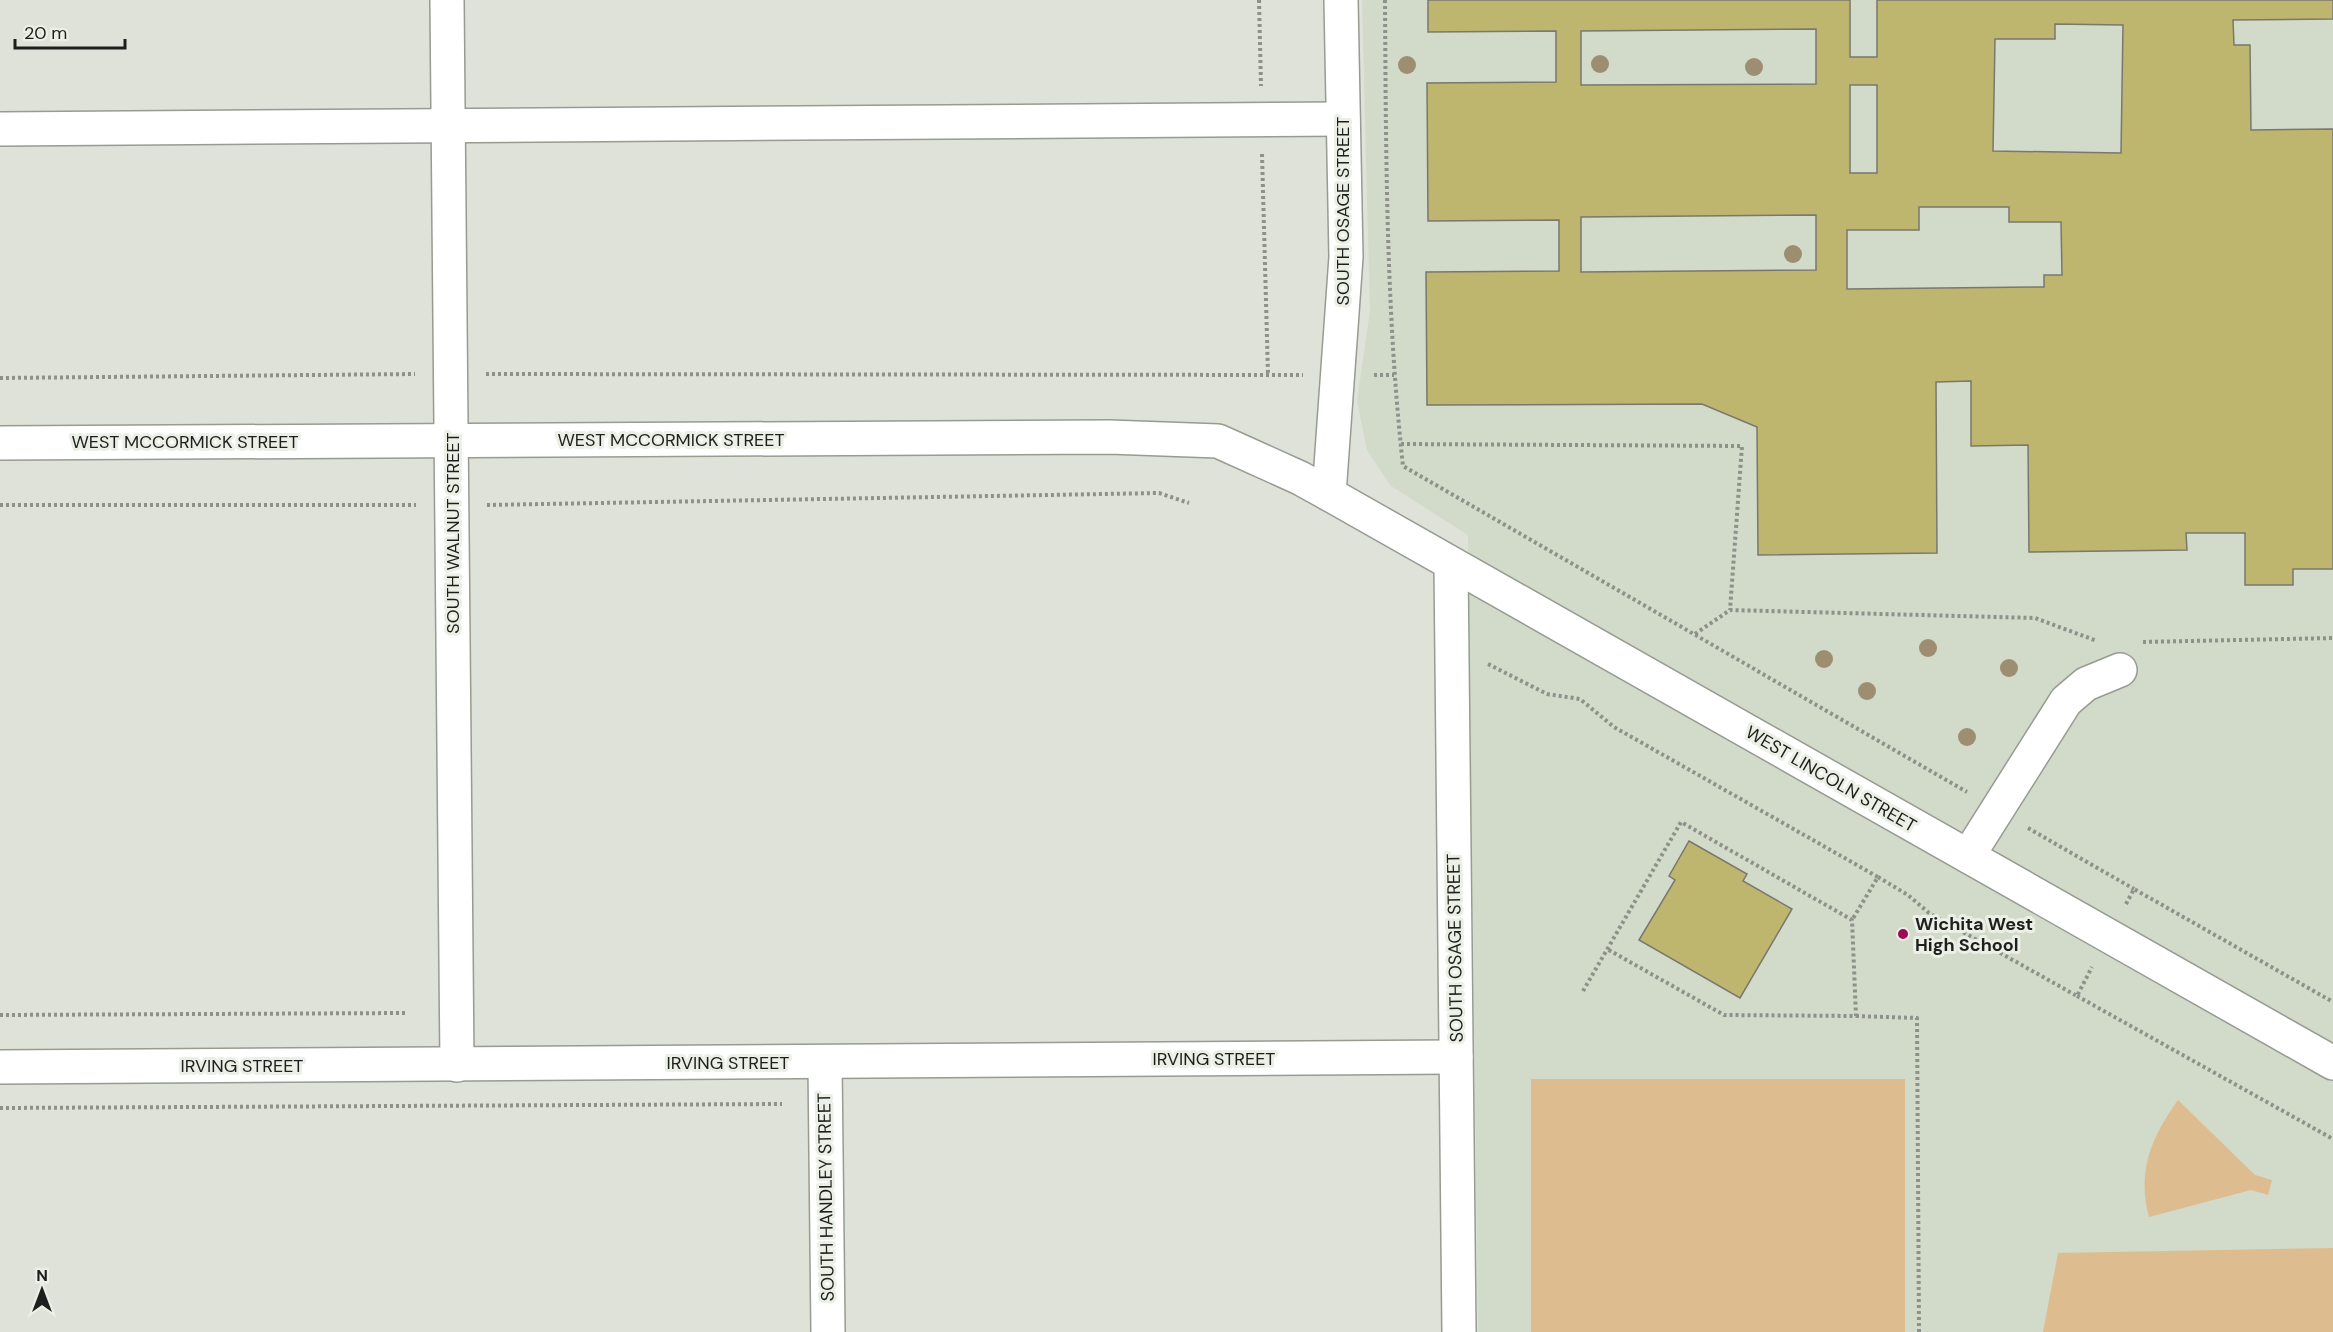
<svg xmlns="http://www.w3.org/2000/svg" width="2333" height="1332" font-family="'DM Sans',sans-serif">
<rect width="100%" height="100%" fill="#dee2d9"/>
<!-- built -->
<polygon fill="#d2daca" points="1362,0 2333,0 2333,1332 1478,1332 1468,535 1391,486 1367,450 1357,401 1370,311"/>
<!-- green -->
<g fill="#ddbd8f">
<rect x="1531" y="1079" width="374" height="253"/>
<path d="M2178,1100L2255,1175L2272,1180L2268,1195L2251,1190L2149,1217C2137,1171 2151,1138 2178,1100Z"/>
<polygon points="2333,1248 2333,1332 2043,1332 2058,1253"/>
</g>
<!-- building -->
<g fill="#beb56f" stroke="#79786f" stroke-width="1.5" fill-rule="evenodd">
<path d="M1428,0H1850V57H1877V0H2333V19L2233,20L2234,45H2250L2251,130L2333,129V569H2293V585H2245V533H2186L2187,550L2029,552L2028,445L1971,446V381L1936,382L1937,553L1758,555L1757,427L1702,404L1427,405L1426,272L1559,271V220L1428,221L1427,83L1556,82V31L1428,32ZM2055,24L2123,25L2121,153L1993,151L1995,39H2055ZM1816,29V84L1581,85V31ZM1850,85H1877V173H1850ZM1919,207H2009V222H2061L2062,275H2044V287L1847,289V230H1919ZM1816,215V270L1581,272V217Z"/>
<polygon points="1689,841 1747,874 1743,881 1792,909 1740,998 1639,940 1675,880 1669,876"/>
</g>
<g fill="none" stroke-linecap="round" stroke-linejoin="round">
<defs>
<g id="minor">
<polyline points="447,0 457,1065"/>
<polyline points="0,129 1343,119"/>
<polyline points="0,443 1109,437 1218,441 1300,478 1329,494 2333,1063"/>
<polyline points="1329,494 1346,257 1341,0"/>
<polyline points="1451,564 1459,1332"/>
<polyline points="1968,856 2066,701 2086,684 2120,670"/>
<polyline points="825,1063 828,1332"/>
<polyline points="0,1067 1456,1057"/>
</g>
</defs>
<!-- minor casing -->
<use href="#minor" stroke="#979b92" stroke-width="36"/>
<!-- path -->
<g stroke="#8d918a" stroke-width="4" stroke-dasharray="3 3" stroke-linecap="butt">
<polyline points="1259,0 1261,86"/>
<path d="M1385,0C1386,156 1386,311 1403,466L1967,792"/>
<polyline points="1262,154 1268,375"/>
<polyline points="486,374 1303,375"/>
<polyline points="1374,375 1394,375"/>
<polyline points="0,378 415,374"/>
<polyline points="1401,444 1742,446 1730,610"/>
<polyline points="0,505 416,505"/>
<polyline points="487,505 1159,493 1189,503"/>
<polyline points="1695,634 1730,610 2035,618 2097,641"/>
<polyline points="2143,642 2333,638"/>
<polyline points="1488,664 1547,694 1580,699 1614,727 1878,877 1852,920"/>
<polyline points="2028,828 2134,889"/>
<polyline points="1878,877 1908,895 1929,913 2077,996 2092,967"/>
<polyline points="2126,904 2134,889 2333,1002"/>
<polyline points="1583,991 1681,822 1852,920 1856,1016 1724,1015 1607,949"/>
<polyline points="2077,996 2333,1139"/>
<polyline points="0,1015 406,1013"/>
<polyline points="1856,1016 1917,1018 1919,1332"/>
<polyline points="0,1108 782,1104"/>
</g>
<!-- minor -->
<use href="#minor" stroke="#fff" stroke-width="33"/>
</g>
<!-- trees -->
<g fill="#9d8e71">
<circle cx="1600" cy="64" r="9"/>
<circle cx="1407" cy="65" r="9"/>
<circle cx="1754" cy="67" r="9"/>
<circle cx="1793" cy="254" r="9"/>
<circle cx="1928" cy="648" r="9"/>
<circle cx="1824" cy="659" r="9"/>
<circle cx="2009" cy="668" r="9"/>
<circle cx="1867" cy="691" r="9"/>
<circle cx="1967" cy="737" r="9"/>
</g>
<!-- markers -->
<circle fill="#9d0b57" stroke="#ebefe6" stroke-width="2" cx="1903" cy="934" r="6"/>
<g text-anchor="middle" dominant-baseline="central" stroke-width="6" stroke-linejoin="round" paint-order="stroke">
<!-- street labels -->
<g font-size="18" fill="#1d1f1c" stroke="#ebefe6">
<text transform="translate(1343 211) rotate(-90)">SOUTH OSAGE STREET</text>
<text x="671" y="440">WEST MCCORMICK STREET</text>
<text x="185" y="442">WEST MCCORMICK STREET</text>
<text transform="translate(453 533) rotate(-90)">SOUTH WALNUT STREET</text>
<text transform="translate(1831 779) rotate(30)">WEST LINCOLN STREET</text>
<text transform="translate(1455 948) rotate(-91)">SOUTH OSAGE STREET</text>
<text x="1214" y="1059">IRVING STREET</text>
<text x="728" y="1063">IRVING STREET</text>
<text x="242" y="1066">IRVING STREET</text>
<text transform="translate(826 1197) rotate(-91)">SOUTH HANDLEY STREET</text>
</g>
<!-- poi labels -->
<g font-size="18" font-weight="bold" fill="#1d1f1c" stroke="#ebefe6" text-anchor="start">
<text x="1915" y="924">Wichita West<tspan x="1915" dy="21">High School</tspan></text>
</g>
</g>
<!-- north arrow -->
<g transform="translate(42 1290)" stroke="#ebefe6" stroke-width="4.5" paint-order="stroke">
<path d="M0-4.5L10 22L0 15L-10 22Z" fill="#1d1f1c"/>
<text y="-9" font-size="16" font-weight="bold" text-anchor="middle" fill="#1d1f1c">N</text>
</g>
<!-- scale -->
<path d="M15 39v9h110v-9" fill="none" stroke="#1d1f1c" stroke-width="3"/>
<text x="24" y="39" font-size="18" fill="#1d1f1c" stroke="#ebefe6" stroke-width="4.5" paint-order="stroke">20 m</text>
</svg>
